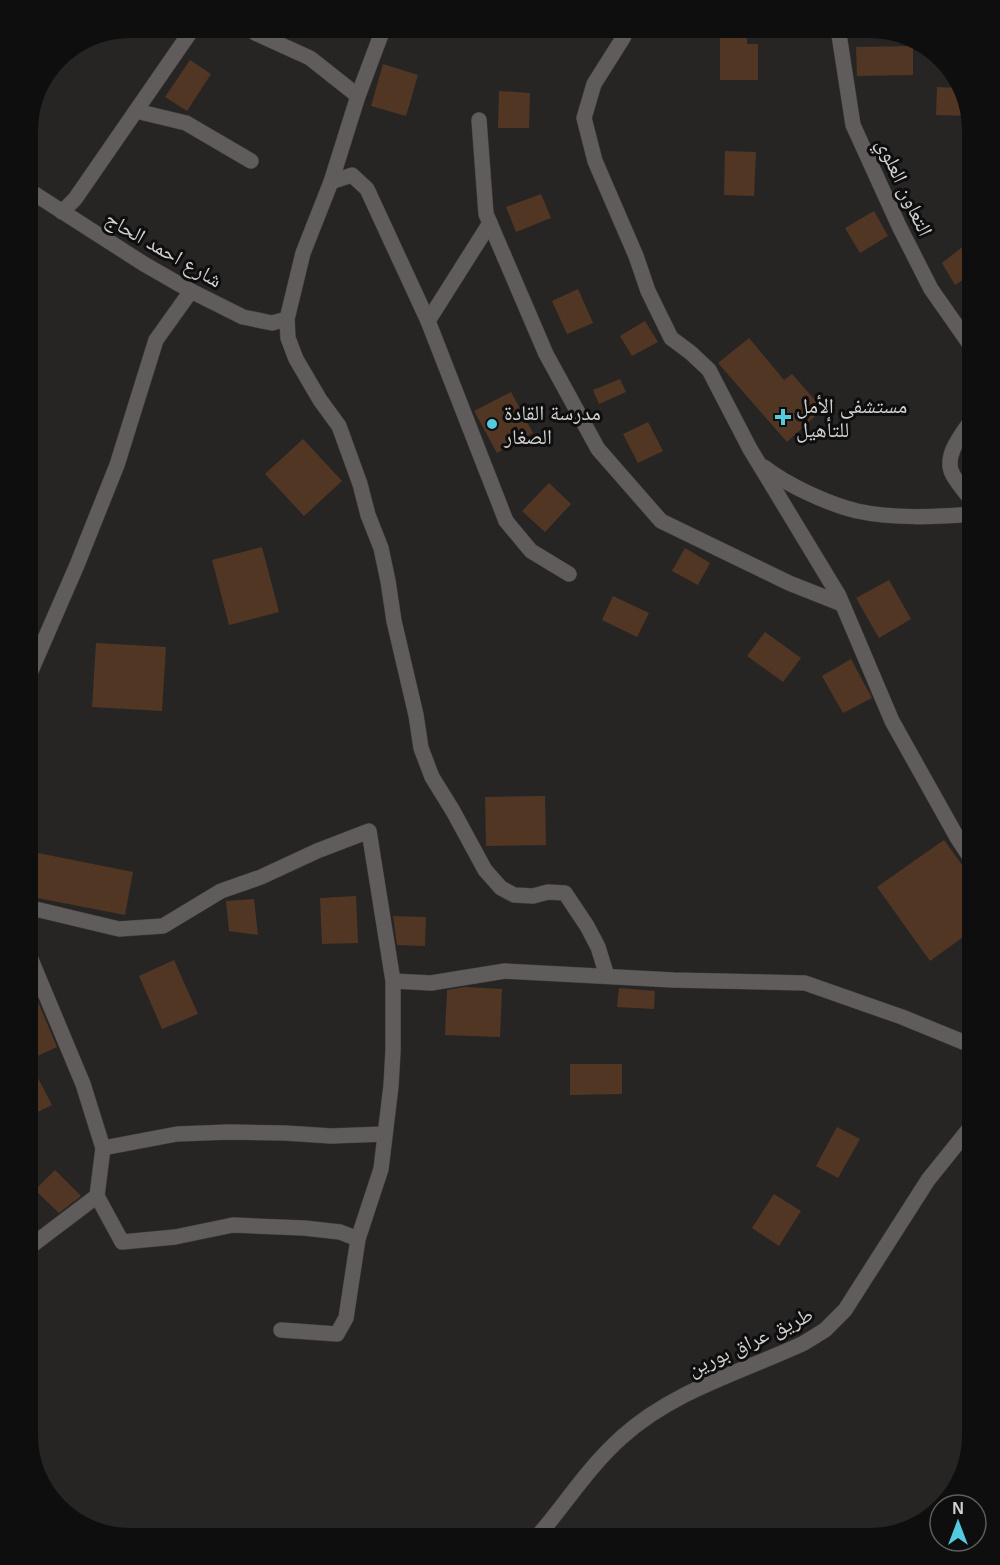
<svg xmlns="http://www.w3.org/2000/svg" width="1000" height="1565" font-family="Helvetica,'Noto Naskh Arabic',sans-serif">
<rect width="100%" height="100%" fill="#272524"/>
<!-- building -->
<g fill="#513624">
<polygon points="747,28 747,44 758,44 758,80 720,80 720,29"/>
<polygon points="913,46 913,75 857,76 856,47"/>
<polygon points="190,60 211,74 187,111 165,97"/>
<polygon points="383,64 418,75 406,116 371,106"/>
<polygon points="937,87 963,88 970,116 936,115"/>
<polygon points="499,91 530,93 529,128 498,128"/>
<polygon points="725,151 756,152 754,196 724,195"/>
<polygon points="541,194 551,218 516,232 506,207"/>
<polygon points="874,211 888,236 860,253 845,228"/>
<polygon points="965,245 973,261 973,273 955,285 942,263"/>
<polygon points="578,289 593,323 567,334 552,301"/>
<polygon points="645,321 658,342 632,356 620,336"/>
<polygon points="749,338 784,380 792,374 823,409 787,442 718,363"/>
<polygon points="620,379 626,392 599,404 593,390"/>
<polygon points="511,392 533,433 497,453 474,411"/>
<polygon points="648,422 663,451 638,463 623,434"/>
<polygon points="303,439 342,481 304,516 265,474"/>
<polygon points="549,483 571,504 545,532 522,511"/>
<polygon points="262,547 279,612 229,625 212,560"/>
<polygon points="685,548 710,563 698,585 672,571"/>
<polygon points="889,580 911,619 879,638 856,598"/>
<polygon points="613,596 649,613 637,637 602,620"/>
<polygon points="765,632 801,658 783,682 747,656"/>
<polygon points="96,643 166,647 162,711 92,707"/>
<polygon points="851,659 872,698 843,713 822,676"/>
<polygon points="545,796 546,845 486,846 485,797"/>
<polygon points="944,840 973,880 973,930 930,961 877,887"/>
<polygon points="33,852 133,872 125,915 27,896 27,880"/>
<polygon points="356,896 358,943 322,944 320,898"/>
<polygon points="254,899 258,935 229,931 226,901"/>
<polygon points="393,916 426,917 425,946 397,945"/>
<polygon points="174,960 198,1014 162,1029 139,976"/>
<polygon points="465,987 502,989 500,1037 445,1035 447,990"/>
<polygon points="619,988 655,991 654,1009 617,1007"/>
<polygon points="36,997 57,1047 31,1059 27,1052 27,1001"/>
<polygon points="27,1057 52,1105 27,1117"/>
<polygon points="570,1064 622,1064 622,1094 570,1095"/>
<polygon points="837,1127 860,1139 838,1178 816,1166"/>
<polygon points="55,1170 81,1196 59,1213 35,1190"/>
<polygon points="774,1194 801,1211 779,1246 752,1228"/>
</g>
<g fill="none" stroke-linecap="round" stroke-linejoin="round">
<defs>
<g id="minor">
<polyline points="838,28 853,125 899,226 931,289 973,349"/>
<polyline points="627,30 623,38 594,84 584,118 595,161 636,256 648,291 671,338 691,353 709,370 750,449 839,596 892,721 958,839 973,862"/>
<polyline points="255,33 310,58 358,96"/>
<polyline points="136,111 186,123 251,161"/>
<polyline points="479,120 486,214 546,354 598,449 661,521 789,583 842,604"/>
<polyline points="331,182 358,96 382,32"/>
<polyline points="27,189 144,264 191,291 243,317 272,323 287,319"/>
<polyline points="62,212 75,199 189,34"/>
<polyline points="428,321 490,223"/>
<path d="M764,467C787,485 828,504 857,511C894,519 935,517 973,514"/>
<path d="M973,502C966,493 958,484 953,475C942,456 963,433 973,418"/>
<polyline points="569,574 531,551 506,521 428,321 367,189 352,175 331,182 303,253 287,319 288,338 296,359 320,400 339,426 360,484 368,515 381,548 388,581 394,621 416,715 421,748 432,777 453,811 485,870 501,888 514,895 533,896 548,892 565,893 587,926 598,947 607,976"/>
<polyline points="27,680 77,565 117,465 156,340 191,291"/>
<polyline points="27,907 119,929 163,926 221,891 261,877 317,851 369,831 393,981 393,1051 391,1086 381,1169 358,1239 346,1318 337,1334 281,1330"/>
<polyline points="393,981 431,983 505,971 673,980 805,983 902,1017 973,1046"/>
<polyline points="103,1148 177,1134 229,1132 285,1133 331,1136 385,1134"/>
<polyline points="97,1196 122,1242 175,1237 233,1225 304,1228 340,1232 358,1239"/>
<polyline points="27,1249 97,1196 103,1148 83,1084 27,950"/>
<path d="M536,1538C565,1505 588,1467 622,1437C674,1390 742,1372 804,1343L825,1330L845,1310L928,1180L973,1124"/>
</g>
</defs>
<!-- minor casing -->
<use href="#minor" stroke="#424140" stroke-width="16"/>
<!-- minor -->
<use href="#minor" stroke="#5f5c5b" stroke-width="15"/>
</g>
<!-- markers -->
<g fill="#54cade" stroke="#0f0e0e" stroke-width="2">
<path d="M780 408h6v6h6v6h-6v6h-6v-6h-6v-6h6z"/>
<circle cx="492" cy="424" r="6"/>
</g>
<g text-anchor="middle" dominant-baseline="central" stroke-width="6" stroke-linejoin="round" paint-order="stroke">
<!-- street labels -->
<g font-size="21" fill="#d2d1d0" stroke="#0f0e0e">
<text transform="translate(905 187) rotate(65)">التعاون العلوي</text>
<text transform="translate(164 249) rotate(30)">شارع احمد الحاج</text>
<text transform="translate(750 1341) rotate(-25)">طريق عراق بورين</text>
</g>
<!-- poi labels -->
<g font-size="21" fill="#d2d1d0" stroke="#0f0e0e" text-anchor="start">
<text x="796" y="405">مستشفى الأمل<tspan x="796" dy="24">للتأهيل</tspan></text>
<text x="504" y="412">مدرسة القادة<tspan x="504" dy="24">الصغار</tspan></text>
</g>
</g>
<!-- crop -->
<path d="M0 0H1000V1565H0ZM130 38H870A92 92 0 0 1 962 130V1436A92 92 0 0 1 870 1528H130A92 92 0 0 1 38 1436V130A92 92 0 0 1 130 38Z" fill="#0f0e0e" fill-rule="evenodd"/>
<!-- north arrow -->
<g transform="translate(958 1523)"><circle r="28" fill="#0f0e0e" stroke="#5d5c5c" stroke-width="1.5"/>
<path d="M0-4.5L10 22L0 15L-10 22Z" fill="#54cade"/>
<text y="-9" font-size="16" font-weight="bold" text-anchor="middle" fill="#d2d1d0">N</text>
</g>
</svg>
